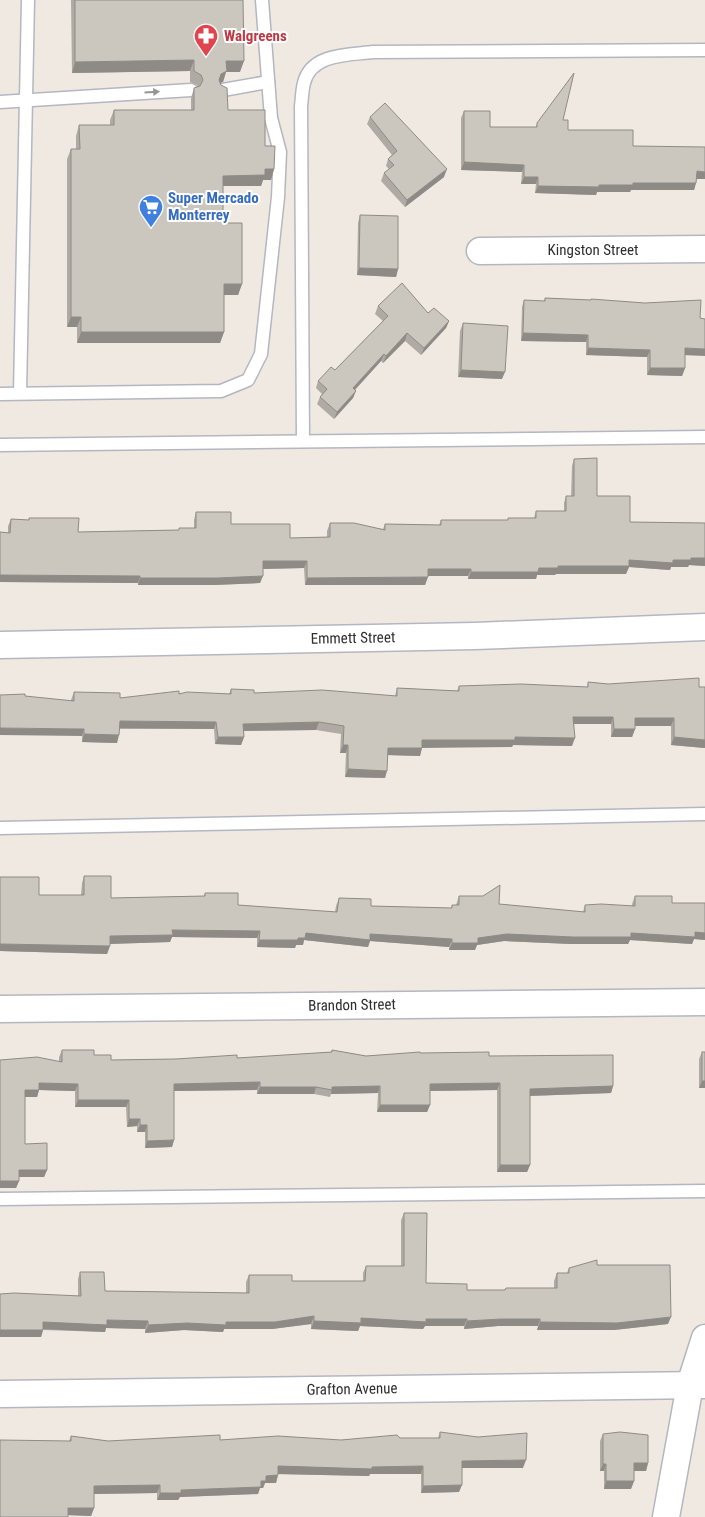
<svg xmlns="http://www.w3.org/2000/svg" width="705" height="1517" font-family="'Roboto Condensed',sans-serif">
<rect width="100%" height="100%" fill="#efe9e1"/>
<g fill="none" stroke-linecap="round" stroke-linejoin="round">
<defs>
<g id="service">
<polyline points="223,90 268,82"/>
<polyline points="0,102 191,90"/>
<polyline points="20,393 28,0"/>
<polyline points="0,394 221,391 248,380 261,354 278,197 280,152 271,118 262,0"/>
<path d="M303,441L301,106C302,99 302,90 304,83C311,53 349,55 373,52L705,50"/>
<polyline points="0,445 705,437"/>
<polyline points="0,828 705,814"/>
<polyline points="0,1199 705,1191"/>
</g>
<g id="minor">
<polyline points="480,251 705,249"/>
<polyline points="0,645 475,636 705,627"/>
<polyline points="0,1009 705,1002"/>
<polyline points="0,1394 705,1385"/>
<polyline points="666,1517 690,1385 705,1338"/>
</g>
</defs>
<!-- service casing -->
<use href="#service" stroke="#b4b7c1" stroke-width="15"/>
<!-- minor casing -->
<use href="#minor" stroke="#b4b7c1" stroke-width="29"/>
<!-- service -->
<use href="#service" stroke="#fff" stroke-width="12"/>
<!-- minor -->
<use href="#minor" stroke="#fff" stroke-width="26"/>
</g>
<!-- wall -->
<g fill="#afaba4">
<polygon points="71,0 243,0 240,72 226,72 223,82 220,83 228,110 265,146 274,169 271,180 263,180 261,186 223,186 223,223 242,284 238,295 224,295 224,332 220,343 77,343 77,327 67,327 67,159 71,149 76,149 76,136 79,125 110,125 110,120 114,110 191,110 191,98 194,88 198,87 197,85 190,82 190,71 72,73"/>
<polygon points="464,111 490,127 536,127 537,123 563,120 568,130 633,146 705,179 696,179 696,183 694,190 631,190 630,192 597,192 596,195 535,193 536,184 521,184 522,172 461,170 461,118"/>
<polygon points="370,117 444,177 405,207 381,181 384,173 389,169 386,166 388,159 392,155 367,124"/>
<polygon points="360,215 398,269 396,277 357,275 358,223"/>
<polygon points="545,298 590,300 591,299 685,355 685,368 682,376 647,375 647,357 586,355 586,342 521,341 522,307 524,300 544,301"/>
<polygon points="378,306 428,313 449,321 446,328 421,355 405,341 383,363 381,361 355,390 353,398 334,419 317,404 320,397 322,394 316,388 318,381 335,370 383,321 375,314"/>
<polygon points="463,323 502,379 458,377 460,331"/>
<polygon points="574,459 597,496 630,522 705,523 705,566 689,565 688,567 671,567 670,570 629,567 626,574 556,574 555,575 537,575 536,579 468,579 468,576 428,576 425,585 305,585 304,568 263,569 260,583 214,585 138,585 138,583 0,582 0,532 8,533 8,526 11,519 29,520 29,518 78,532 179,530 179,528 194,528 194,520 196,512 231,524 290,538 327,537 327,531 330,523 383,529 385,524 439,525 441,520 508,520 508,518 534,518 536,511 564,511 564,503 566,496 571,496 572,466"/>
<polygon points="588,682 608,684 705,687 705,748 671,745 671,726 635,726 635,729 632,737 611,737 611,724 574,724 572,746 513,745 512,747 422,747 420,756 388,755 385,778 345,777 346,753 340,753 341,734 316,730 244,731 244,737 241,745 215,744 214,729 119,729 117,743 82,742 82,736 71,700 74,692 120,698 179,694 229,694 231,689 254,693 395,696 397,688 457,691 459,686 587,687"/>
<polygon points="84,876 111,898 204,896 205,893 238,905 335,912 336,906 339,898 371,906 451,908 452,905 456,905 459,896 499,904 583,912 585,905 632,906 632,904 635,896 672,903 705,903 705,940 694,939 692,944 630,940 628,944 571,944 504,941 477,945 475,950 449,950 449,947 370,941 368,947 304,940 303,945 296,945 295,948 257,947 257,938 172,937 170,942 110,944 107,954 0,951 0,877 39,895 81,895 82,883"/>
<polygon points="62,1050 94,1055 111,1060 237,1058 331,1052 332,1050 366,1056 420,1053 489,1056 613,1086 611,1093 530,1096 530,1165 527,1172 497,1172 497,1090 430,1091 430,1105 427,1112 377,1112 378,1093 331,1094 330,1097 314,1094 257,1094 257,1090 174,1091 174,1140 172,1147 145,1148 145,1132 137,1132 137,1126 127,1127 126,1107 75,1107 75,1091 39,1090 37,1097 25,1097 25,1144 47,1170 44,1177 19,1177 19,1181 16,1188 0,1188 0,1060 59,1062 59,1057"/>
<polygon points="702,1052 705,1052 705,1088 699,1088 699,1059"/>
<polygon points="404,1213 426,1283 467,1290 504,1290 506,1288 554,1288 554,1281 557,1273 567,1273 569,1268 597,1265 668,1324 614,1330 537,1330 538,1326 498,1326 464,1329 464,1326 425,1326 423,1329 360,1326 358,1331 311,1329 311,1324 272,1329 224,1329 223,1332 184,1330 145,1333 145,1329 106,1328 105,1332 43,1330 41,1337 0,1337 78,1296 78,1279 80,1272 105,1291 246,1293 246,1282 249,1275 292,1281 363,1281 363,1273 366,1266 401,1266 401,1220"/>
<polygon points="440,1432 523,1468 462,1468 459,1492 421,1493 421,1474 370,1474 369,1476 278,1474 276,1483 265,1483 263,1488 260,1488 258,1494 180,1497 178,1500 157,1500 157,1493 94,1494 94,1508 91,1516 68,1515 69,1441 71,1436 108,1441 341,1440 400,1438 438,1438"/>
<polygon points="603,1434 648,1463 646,1471 634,1471 634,1481 631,1489 604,1489 604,1471 600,1471 600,1441"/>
</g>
<!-- shaded-wall -->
<g fill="#8e8b86">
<polygon points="194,60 190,71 72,73 75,62"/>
<polygon points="226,61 244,61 240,72 226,72 223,82 217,84"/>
<polygon points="464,162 524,165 522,172 461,170"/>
<polygon points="265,169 274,169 271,180 263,180 261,186 219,186 223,176"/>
<polygon points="447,169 444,177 405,207 407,200"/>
<polygon points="697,171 705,172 705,179 694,179"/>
<polygon points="524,177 538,177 536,184 521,184"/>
<polygon points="633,183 696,183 694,190 631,190 630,192 597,192 596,195 535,193 538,186 599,185"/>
<polygon points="359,268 398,269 396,277 357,275"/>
<polygon points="224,284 242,284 238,295 220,295"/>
<polygon points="71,317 81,317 77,327 67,327"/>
<polygon points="449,321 446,328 421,355 424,348"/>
<polygon points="81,332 224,332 220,343 77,343"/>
<polygon points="407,333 405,341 383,363 386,356"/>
<polygon points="523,333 588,335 586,342 521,341"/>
<polygon points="588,348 650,350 647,357 586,355"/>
<polygon points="685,348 705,349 705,356 682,355"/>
<polygon points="384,354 381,361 350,395 353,388"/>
<polygon points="650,368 685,368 682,376 647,375"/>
<polygon points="461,370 505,372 502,379 458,377"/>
<polygon points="356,391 353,398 334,419 337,412"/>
<polygon points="691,558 705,558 705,566 689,565 688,567 671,567 670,570 629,567 626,574 556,574 555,575 537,575 536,579 468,579 471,572 539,568 629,560 673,560"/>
<polygon points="263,561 307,561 304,568 260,569"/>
<polygon points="428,569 471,569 468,576 425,576"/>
<polygon points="0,575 140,576 138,583 0,582"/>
<polygon points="263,576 260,583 214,585 138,585 140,578"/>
<polygon points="428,577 425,585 305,585 307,578"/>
<polygon points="573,717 613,717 611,724 570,724"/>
<polygon points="635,718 674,718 671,726 632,726"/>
<polygon points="120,721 216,722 214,729 117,728"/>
<polygon points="319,722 316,730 241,731 243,724"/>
<polygon points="0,728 84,729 82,736 0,735"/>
<polygon points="614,729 635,729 632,737 611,737"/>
<polygon points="84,734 119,735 117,743 82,742"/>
<polygon points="218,737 244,737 241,745 215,744"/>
<polygon points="515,737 575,738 572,746 513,745 512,747 420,748 422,740"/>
<polygon points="674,737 705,740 705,748 671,745"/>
<polygon points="343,745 348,745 346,753 340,753"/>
<polygon points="388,748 422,748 420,756 385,755"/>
<polygon points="348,769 387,771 385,778 345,777"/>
<polygon points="172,930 260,931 257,938 172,937 170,942 107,944 110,936"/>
<polygon points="695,932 705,933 705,940 694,939 692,944 630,940 628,944 571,944 504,941 477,945 475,950 449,950 452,943 478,938 507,934"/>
<polygon points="306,933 370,934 452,939 449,947 370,941 368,947 304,940 303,945 296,945 295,948 257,947 259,940 298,938"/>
<polygon points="0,944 110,946 107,954 0,951"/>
<polygon points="702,1081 705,1081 705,1088 699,1088"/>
<polygon points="260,1082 257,1090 171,1091 174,1084"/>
<polygon points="39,1083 78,1084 75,1091 39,1090 37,1097 22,1097 25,1090"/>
<polygon points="500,1083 497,1090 427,1091 430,1084"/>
<polygon points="380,1086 378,1093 331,1094 332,1087"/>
<polygon points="613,1086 611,1093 527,1096 530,1089"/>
<polygon points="260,1087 316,1087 314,1094 257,1094"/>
<polygon points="78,1100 129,1100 126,1107 75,1107"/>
<polygon points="380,1105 430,1105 427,1112 377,1112"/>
<polygon points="129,1119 140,1119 137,1126 127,1127"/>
<polygon points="140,1125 147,1125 145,1132 137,1132"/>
<polygon points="174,1140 172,1147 145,1148 147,1141"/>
<polygon points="500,1165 530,1165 527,1172 497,1172"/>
<polygon points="19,1170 47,1170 44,1177 16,1177"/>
<polygon points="0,1181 19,1181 16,1188 0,1188"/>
<polygon points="314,1316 311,1324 272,1329 224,1329 223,1332 184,1330 145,1333 148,1325 187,1323 226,1322"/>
<polygon points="671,1317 668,1324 614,1330 537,1330 540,1322"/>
<polygon points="361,1318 426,1319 467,1319 464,1326 425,1326 423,1329 360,1326 358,1331 311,1329 314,1321"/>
<polygon points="501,1319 540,1319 538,1326 498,1326 464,1329 467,1321"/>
<polygon points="107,1320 148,1321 145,1329 106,1328 105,1332 41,1329 43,1322"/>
<polygon points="0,1330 43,1330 41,1337 0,1337"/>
<polygon points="526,1460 523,1468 459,1468 462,1461"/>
<polygon points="634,1463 648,1463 646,1471 631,1471"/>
<polygon points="603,1464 606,1464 604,1471 600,1471"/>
<polygon points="278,1466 372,1467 423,1466 421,1474 370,1474 369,1476 276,1474"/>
<polygon points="278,1475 276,1483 265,1483 263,1488 260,1488 258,1494 180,1497 178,1500 157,1500 160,1493 261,1481 266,1476"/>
<polygon points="606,1481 634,1481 631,1489 604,1489"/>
<polygon points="160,1485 157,1493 92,1494 94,1486"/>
<polygon points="462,1485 459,1492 421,1493 423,1486"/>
<polygon points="68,1508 94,1508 91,1516 65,1515"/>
</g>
<!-- building -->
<g fill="#cbc7bf" stroke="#8e8b86">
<polygon points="75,0 243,0 244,61 226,61 227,71 221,74 219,80 221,85 227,88 228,110 265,110 265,146 275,146 274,169 265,169 265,175 223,176 223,223 242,223 242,284 224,284 224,332 81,332 81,317 71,317 71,149 80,149 79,125 114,125 114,110 194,110 194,88 200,86 203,80 201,75 194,71 194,60 75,62"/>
<polygon points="574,73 563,120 568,120 568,130 633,130 633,146 705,147 705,172 697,171 696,183 633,183 633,185 599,185 599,187 538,186 538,177 524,177 524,165 464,162 464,111 490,111 490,127 537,127 537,123"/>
<polygon points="385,103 447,169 407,200 384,173 394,165 388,159 397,151 370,117"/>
<polygon points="360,215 398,216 398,269 359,268"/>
<polygon points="402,283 428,313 434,308 449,321 424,348 407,333 386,356 384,354 353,388 356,391 337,412 320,397 327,389 318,381 331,367 335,370 388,316 378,306"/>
<polygon points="545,298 591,300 591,299 645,303 701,300 700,318 705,319 705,349 685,348 685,368 650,368 650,350 588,348 588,335 523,333 524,300 545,301"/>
<polygon points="463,323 508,326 505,372 461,370"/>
<polygon points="597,458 597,496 630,496 630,522 705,523 705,558 691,558 691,560 673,560 673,563 629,560 629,566 558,566 558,568 539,568 538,572 471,572 471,569 428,569 428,577 307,578 307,561 263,561 263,576 217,578 140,578 140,576 0,575 0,532 10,533 11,519 29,520 29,518 79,518 78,532 179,530 179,528 196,528 196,512 231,512 231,524 290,524 290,538 330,537 330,523 354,523 385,530 385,524 441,525 441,520 508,520 508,518 536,518 536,511 566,511 566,496 574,496 574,459"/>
<polygon points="699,678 699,687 705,687 705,740 674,737 674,718 635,718 635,729 614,729 613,717 573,717 575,738 515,737 515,740 422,740 422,748 388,748 387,771 348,769 348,745 343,745 344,726 319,722 243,724 244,737 218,737 216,722 120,721 119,735 84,734 84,729 0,728 0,695 25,694 25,696 74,701 74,692 120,693 120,698 179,691 179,694 187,692 231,694 231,689 254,690 254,693 322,690 397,696 397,688 459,691 459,686 521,684 588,687 588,682 608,684"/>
<polygon points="84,876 111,876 111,898 205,896 205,893 238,893 238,905 337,912 339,898 371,899 371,906 452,908 452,905 459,905 459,896 483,896 500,885 499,904 585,912 585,905 601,904 635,906 635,896 672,896 672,903 705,903 705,933 695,932 695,937 631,933 631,937 573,937 507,934 478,938 478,943 452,943 452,939 370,934 370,940 306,933 305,938 298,938 298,940 259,940 260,931 172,930 173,935 110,936 110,946 0,944 0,877 39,877 39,895 84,895"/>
<polygon points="62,1050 94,1050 94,1055 111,1055 111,1060 176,1059 237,1055 237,1058 332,1052 332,1050 366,1056 420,1052 420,1053 489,1052 489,1056 613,1055 613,1086 530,1089 530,1165 500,1165 500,1083 430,1084 430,1105 380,1105 380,1086 332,1087 332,1090 316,1087 260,1087 260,1082 174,1084 174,1140 147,1141 147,1125 140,1125 140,1119 129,1119 129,1100 78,1100 78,1084 39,1083 39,1090 25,1090 25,1144 47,1143 47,1170 19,1170 19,1181 0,1181 0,1060 37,1057 62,1062"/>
<rect x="702" y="1052" width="3" height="29"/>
<polygon points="404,1213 427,1213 426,1283 467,1284 467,1290 505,1290 506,1288 557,1288 557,1273 569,1273 569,1268 597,1260 597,1265 670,1265 671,1317 617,1323 540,1322 540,1319 501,1319 467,1321 467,1319 426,1319 426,1322 361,1318 361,1323 314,1321 314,1316 275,1322 226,1322 226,1325 187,1323 148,1325 148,1321 107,1320 107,1325 43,1322 43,1330 0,1330 0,1294 14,1293 81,1296 80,1272 104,1272 105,1291 249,1293 249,1275 292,1275 292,1281 365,1281 366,1266 404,1266"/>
<polygon points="440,1432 478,1437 527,1433 526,1460 462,1461 462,1485 423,1486 423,1466 372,1467 372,1469 278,1466 278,1475 266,1476 266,1481 261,1481 261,1487 181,1490 181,1493 160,1493 160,1485 94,1486 94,1508 68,1508 68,1517 0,1517 0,1440 71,1441 71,1436 108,1441 220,1435 220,1440 278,1436 341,1440 397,1435 400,1438 440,1438"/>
<polygon points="620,1432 648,1435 648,1463 634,1463 634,1481 606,1481 606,1464 603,1464 603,1434"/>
</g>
<!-- one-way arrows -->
<defs><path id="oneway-solid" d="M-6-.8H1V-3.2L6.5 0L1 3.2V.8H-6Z" transform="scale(1.25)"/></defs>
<use fill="#969696" href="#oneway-solid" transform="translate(152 92) rotate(-3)"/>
<!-- icons -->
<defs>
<symbol id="pharmacy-pin" viewBox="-11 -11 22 30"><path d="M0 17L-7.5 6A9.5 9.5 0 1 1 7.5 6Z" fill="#e0444e" stroke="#fff"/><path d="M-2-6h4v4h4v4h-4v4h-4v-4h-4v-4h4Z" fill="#fff"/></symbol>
<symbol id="supermarket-pin" viewBox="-11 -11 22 30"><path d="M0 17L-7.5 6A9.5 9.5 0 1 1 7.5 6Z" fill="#3f7fe0" stroke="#fff"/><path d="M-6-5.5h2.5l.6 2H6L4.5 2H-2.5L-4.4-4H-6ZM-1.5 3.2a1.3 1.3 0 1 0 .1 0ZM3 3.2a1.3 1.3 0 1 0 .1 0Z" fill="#fff"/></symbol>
</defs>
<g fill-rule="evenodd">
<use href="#pharmacy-pin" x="192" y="22" width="28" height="38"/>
<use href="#supermarket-pin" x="137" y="193" width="28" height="38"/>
</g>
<g text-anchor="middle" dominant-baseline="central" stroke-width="4" stroke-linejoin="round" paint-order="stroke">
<!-- health labels -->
<g font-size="15" font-weight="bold" fill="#be3a42" stroke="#fff" text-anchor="start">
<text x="224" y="36">Walgreens</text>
</g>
<!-- shop labels -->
<g font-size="15" font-weight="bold" fill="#366cbe" stroke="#fff" text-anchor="start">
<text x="168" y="198">Super Mercado<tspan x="168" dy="17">Monterrey</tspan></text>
</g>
<!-- street labels -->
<g font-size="15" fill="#2e2e2e" stroke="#fff">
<text x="593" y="250">Kingston Street</text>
<text transform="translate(353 638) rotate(-1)">Emmett Street</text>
<text transform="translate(352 1005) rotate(-1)">Brandon Street</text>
<text transform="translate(352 1389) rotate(-1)">Grafton Avenue</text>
</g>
</g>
</svg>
